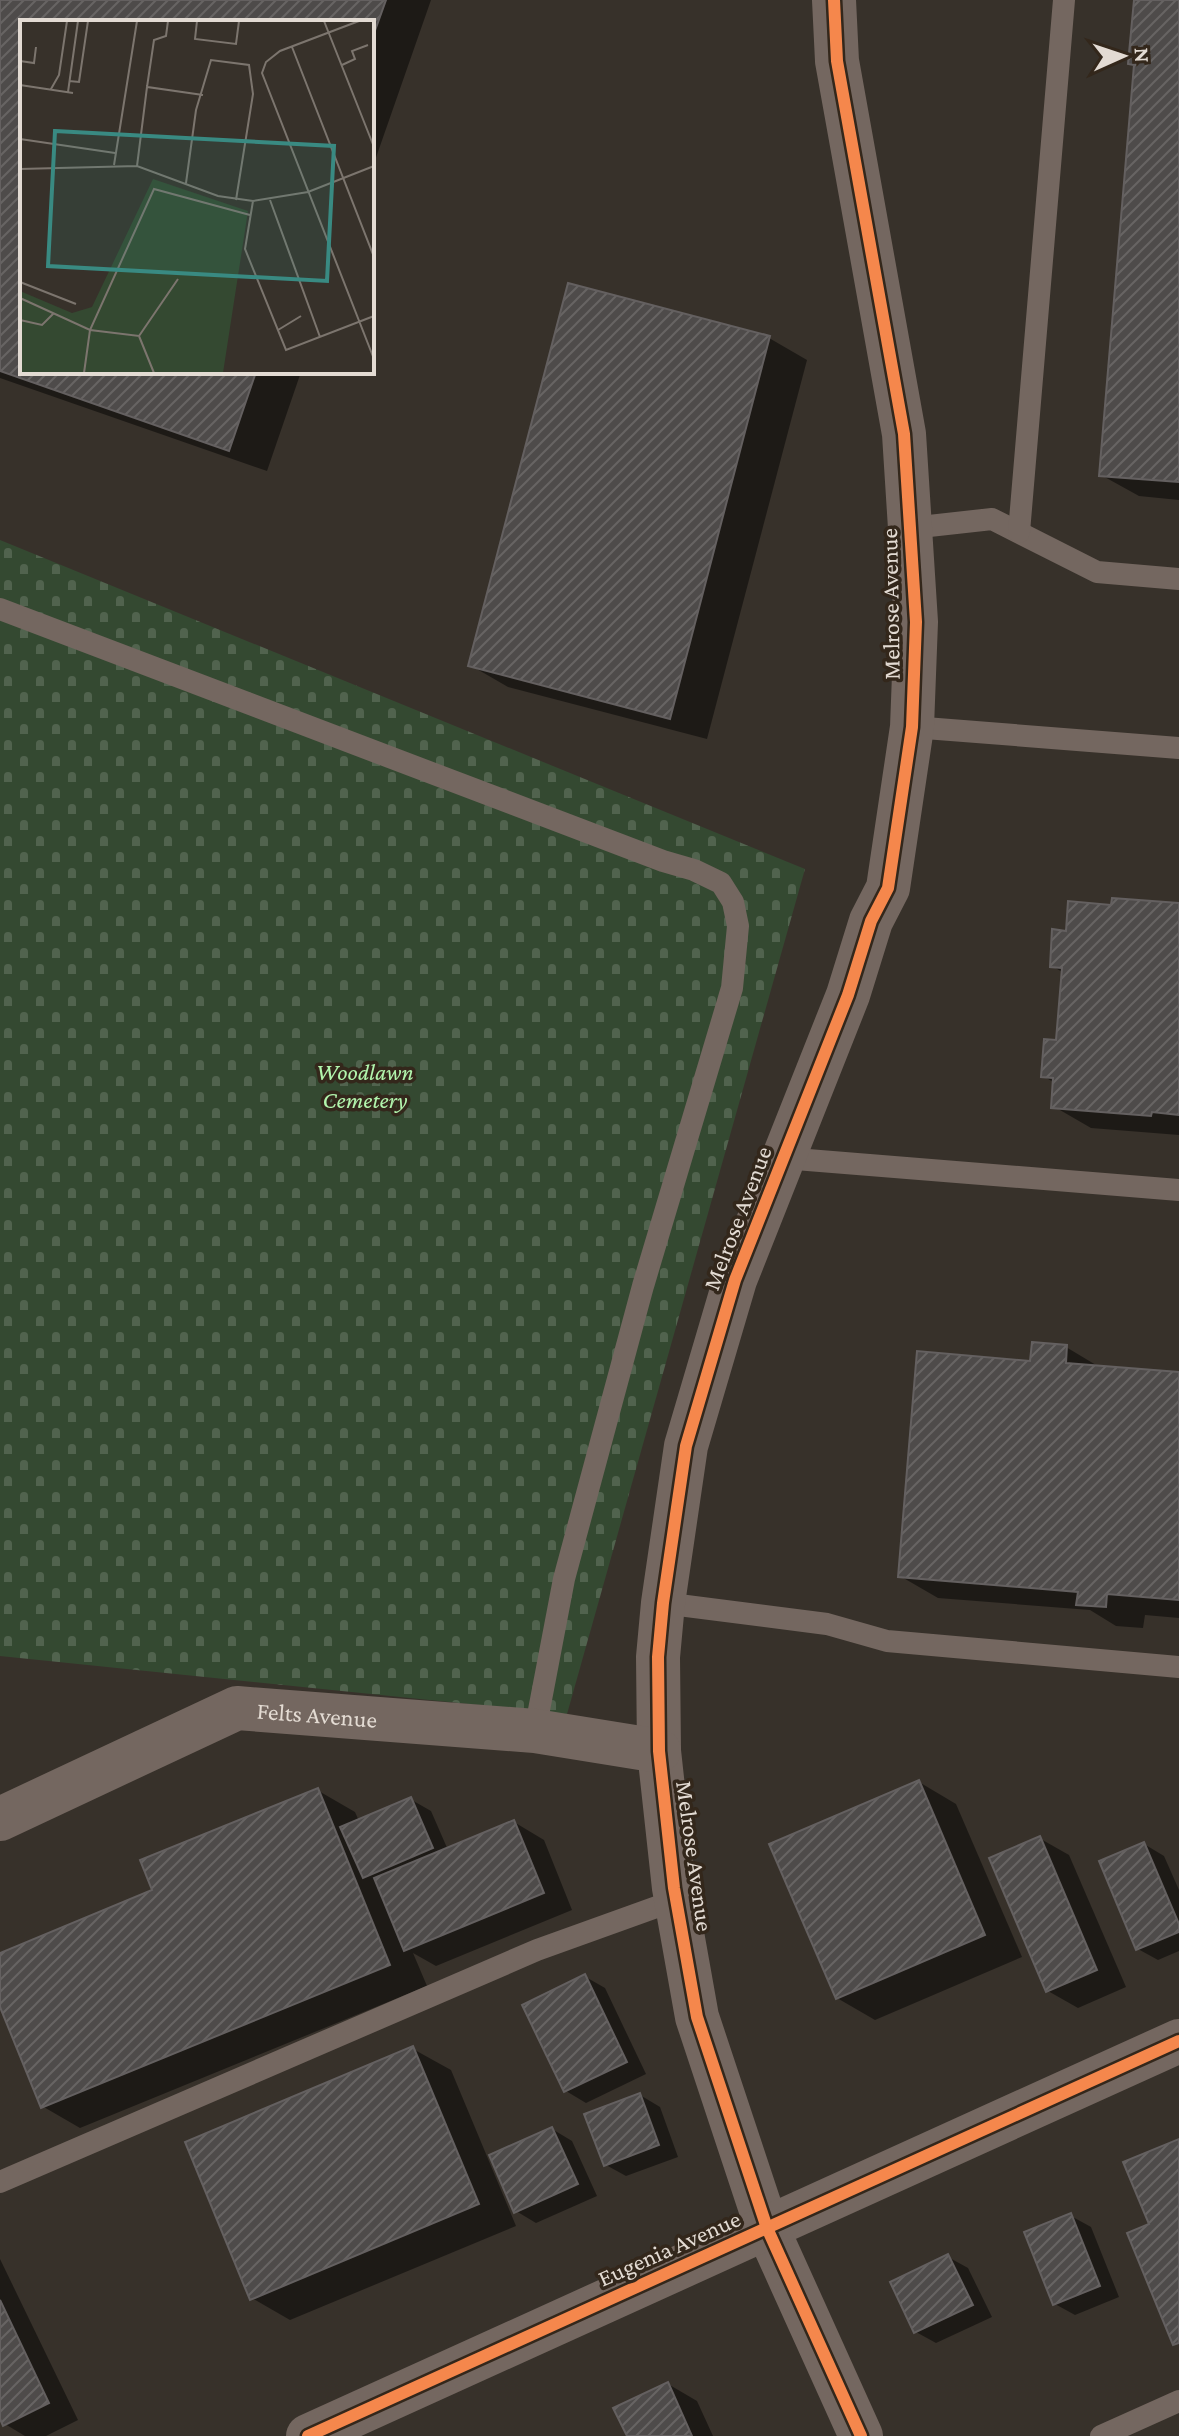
<svg xmlns="http://www.w3.org/2000/svg" width="1179" height="2436" font-family="'Crimson Pro',serif">
<defs>
<pattern id="cemetery-stones" width="16" height="16" patternUnits="userSpaceOnUse" patternTransform="scale(2)"><rect width="16" height="16" fill="#344931"/><path d="M2 7V4a2 2 0 0 1 4 0v3zM10 15v-3a2 2 0 0 1 4 0v3z" fill="#51634e"/></pattern>
<pattern id="building-hatch" width="6" height="6" patternUnits="userSpaceOnUse" patternTransform="scale(2)"><rect width="6" height="6" fill="#4e4b4a"/><path d="M-1 1l2-2M0 6l6-6M5 7l2-2" fill="none" stroke="#676463"/></pattern>
</defs>
<rect width="100%" height="100%" fill="#37312a"/>
<!-- cemetery -->
<polygon fill="url(#cemetery-stones)" points="0,540 805,869 567,1714 0,1656"/>
<!-- shadow -->
<g fill="#0007">
<polygon points="0,0 431,0 372,169 372,22 22,22 22,372 301,372 267,471 0,378"/>
<polygon points="1136,0 1179,0 1179,500 1139,496 1101,475 1136,66"/>
<polygon points="769,338 807,360 707,739 508,687 470,665"/>
<polygon points="1179,905 1179,1135 1091,1128 1053,1106 1055,1083 1043,1076 1058,1042 1064,973 1052,966 1068,933 1113,907"/>
<polygon points="1066,1347 1101,1368 1179,1374 1179,1618 1145,1615 1143,1628 1116,1626 1090,1610 938,1598 900,1576"/>
<polygon points="919,1782 956,1804 1022,1957 875,2020 837,1998"/>
<polygon points="317,1790 355,1812 359,1821 410,1799 431,1811 448,1850 514,1822 544,1840 572,1910 436,1966 413,1953 427,1986 80,2128 42,2106 0,2002 0,1955 155,1891"/>
<polygon points="1039,1838 1069,1855 1126,1987 1078,2008 1048,1991"/>
<polygon points="1144,1844 1164,1856 1179,1890 1179,1951 1158,1960 1138,1949"/>
<polygon points="584,1976 605,1988 646,2074 586,2103 566,2091"/>
<polygon points="413,2049 451,2070 516,2226 290,2320 252,2298"/>
<polygon points="640,2095 660,2107 678,2157 626,2176 606,2165"/>
<polygon points="552,2129 572,2141 597,2196 536,2223 516,2211"/>
<polygon points="1071,2216 1091,2227 1119,2297 1075,2315 1055,2304"/>
<polygon points="948,2257 968,2268 992,2317 936,2343 916,2332"/>
<polygon points="0,2259 78,2420 46,2436 25,2436 5,2424 0,2415"/>
<polygon points="668,2384 697,2401 713,2436 629,2436"/>
</g>
<!-- building -->
<g fill="url(#building-hatch)" stroke="#646060" stroke-width="2">
<polygon points="0,0 386,0 372,39 372,22 22,22 22,372 256,372 229,451 0,371"/>
<polygon points="1134,0 1179,0 1179,482 1099,476 1134,65 1128,64"/>
<polygon points="568,283 770,336 670,719 468,666"/>
<polygon points="1112,898 1179,903 1179,1115 1152,1112 1151,1116 1051,1108 1053,1078 1041,1077 1044,1039 1056,1040 1062,968 1050,967 1052,929 1066,931 1068,901 1111,905"/>
<polygon points="1032,1342 1067,1345 1066,1363 1179,1372 1179,1600 1107,1594 1106,1607 1076,1605 1078,1592 898,1577 917,1351 1030,1361"/>
<polygon points="919,1780 985,1935 836,1999 769,1844"/>
<polygon points="318,1788 390,1965 41,2108 0,2007 0,1953 152,1890 140,1860"/>
<polygon points="411,1797 433,1848 363,1878 340,1827"/>
<polygon points="514,1820 544,1893 404,1951 374,1878"/>
<polygon points="1040,1836 1097,1970 1046,1992 989,1858"/>
<polygon points="1144,1842 1179,1924 1179,1932 1136,1950 1099,1861"/>
<polygon points="585,1974 627,2062 564,2092 522,2005"/>
<polygon points="413,2046 479,2204 250,2300 185,2142"/>
<polygon points="640,2093 659,2145 604,2166 584,2114"/>
<polygon points="552,2127 578,2184 514,2213 489,2155"/>
<polygon points="1179,2139 1179,2343 1173,2345 1127,2233 1149,2224 1123,2162"/>
<polygon points="1071,2213 1100,2286 1053,2305 1024,2232"/>
<polygon points="948,2254 973,2305 914,2333 890,2282"/>
<polygon points="0,2300 49,2403 3,2426 0,2419"/>
<polygon points="668,2382 692,2436 627,2436 613,2408"/>
</g>
<g fill="none" stroke-linecap="round" stroke-linejoin="round">
<!-- lane -->
<g stroke="#746760" stroke-width="22">
<polyline points="911,528 992,519 1097,572 1179,579"/>
<polyline points="1019,532 1064,0"/>
<polyline points="0,609 663,861 694,870 721,883 733,902 738,926 732,988 643,1286 564,1579 535,1731"/>
<polyline points="912,727 1179,748"/>
<polyline points="783,1158 1179,1190"/>
<polyline points="663,1603 827,1624 887,1641 1179,1667"/>
<polyline points="0,2182 537,1950 676,1900"/>
<polyline points="1101,2436 1179,2401"/>
</g>
<!-- street -->
<g stroke="#746760" stroke-width="44">
<polyline points="834,0 837,61 904,434 916,622 912,727 888,888 871,921 848,995 735,1280 686,1446 663,1603 658,1657 659,1751 674,1888 697,2017 767,2228 861,2436"/>
<path id="s1" d="M0,1819L237,1708L535,1731L659,1751"/>
<polyline points="308,2436 1179,2041"/>
</g>
<defs>
<g id="cycleway">
<polyline points="834,0 837,61 904,434 916,622 912,727 888,888 871,921 848,995 735,1280 686,1446 663,1603 658,1657 659,1751 674,1888 697,2017 767,2228 861,2436"/>
<polyline points="308,2436 1179,2041"/>
</g>
</defs>
<!-- cycleway casing -->
<use href="#cycleway" stroke="#33271b" stroke-width="17"/>
<!-- cycleway -->
<use href="#cycleway" stroke="#f5874c" stroke-width="12"/>
</g>
<g text-anchor="middle" dominant-baseline="central" stroke-width="7" stroke-linejoin="round" paint-order="stroke">
<!-- street labels -->
<g font-size="24" fill="#e3dbd3" stroke="#33271b">
<text transform="translate(890 604) rotate(-91)">Melrose Avenue</text>
<text transform="translate(737 1218) rotate(-69)">Melrose Avenue</text>
<text stroke="none"><textPath href="#s1" startOffset="342">Felts Avenue</textPath></text>
<text transform="translate(695 1856) rotate(82)">Melrose Avenue</text>
<text transform="translate(669 2248) rotate(-24)">Eugenia Avenue</text>
</g>
<!-- park labels -->
<g font-size="24" font-style="italic" fill="#b2f5ad" stroke="#33271b">
<text x="365" y="1071">Woodlawn<tspan x="365" dy="28">Cemetery</tspan></text>
</g>
</g>
<!-- overview -->
<g transform="translate(20 20)">
<rect width="354" height="354" fill="#37312a"/>
<path d="M133,159L228,191L203,353H0V271L52,293L72,287Z" fill="#344931"/>
<path fill="none" stroke="#7c756e" stroke-width="2" d="M177,1L175,19L216,24L219,1M304,1L354,127M339,1L260,31L246,42L242,53L354,339M272,27L354,237M0,41L14,43L16,27M322,45L335,39L332,31L348,25M49,61L59,62L68,1M0,65L53,73M127,67L134,20L146,16L148,1M31,69L39,55L47,1M48,72L58,1M0,119L95,133M94,145L117,1M117,146L127,67L183,75M0,149L117,146L198,176L233,181L288,172L354,146M166,163L176,90L191,40L229,45L233,74L216,180M250,180L300,317M233,181L225,229L266,330L354,296M0,262L56,284M0,278L70,310L119,316L158,259M0,300L22,305L34,293M258,310L281,296M119,316L134,353M64,353L70,310L134,169L230,195"/>
<path fill="#398a82" fill-opacity="0.15" stroke="#398a82" stroke-width="4" d="M35,111L314,126L307,261L28,246Z"/>
<rect width="354" height="354" fill="none" stroke="#e3dbd3" stroke-width="4"/>
</g>
<!-- north arrow -->
<g transform="translate(1123 56) rotate(87)" stroke="#33271b" stroke-width="6" paint-order="stroke">
<path d="M0-6L14 30L0 20L-14 30Z" fill="#e3dbd3"/>
<text y="-12" font-size="22" font-weight="bold" text-anchor="middle" fill="#e3dbd3">N</text>
</g>
</svg>
